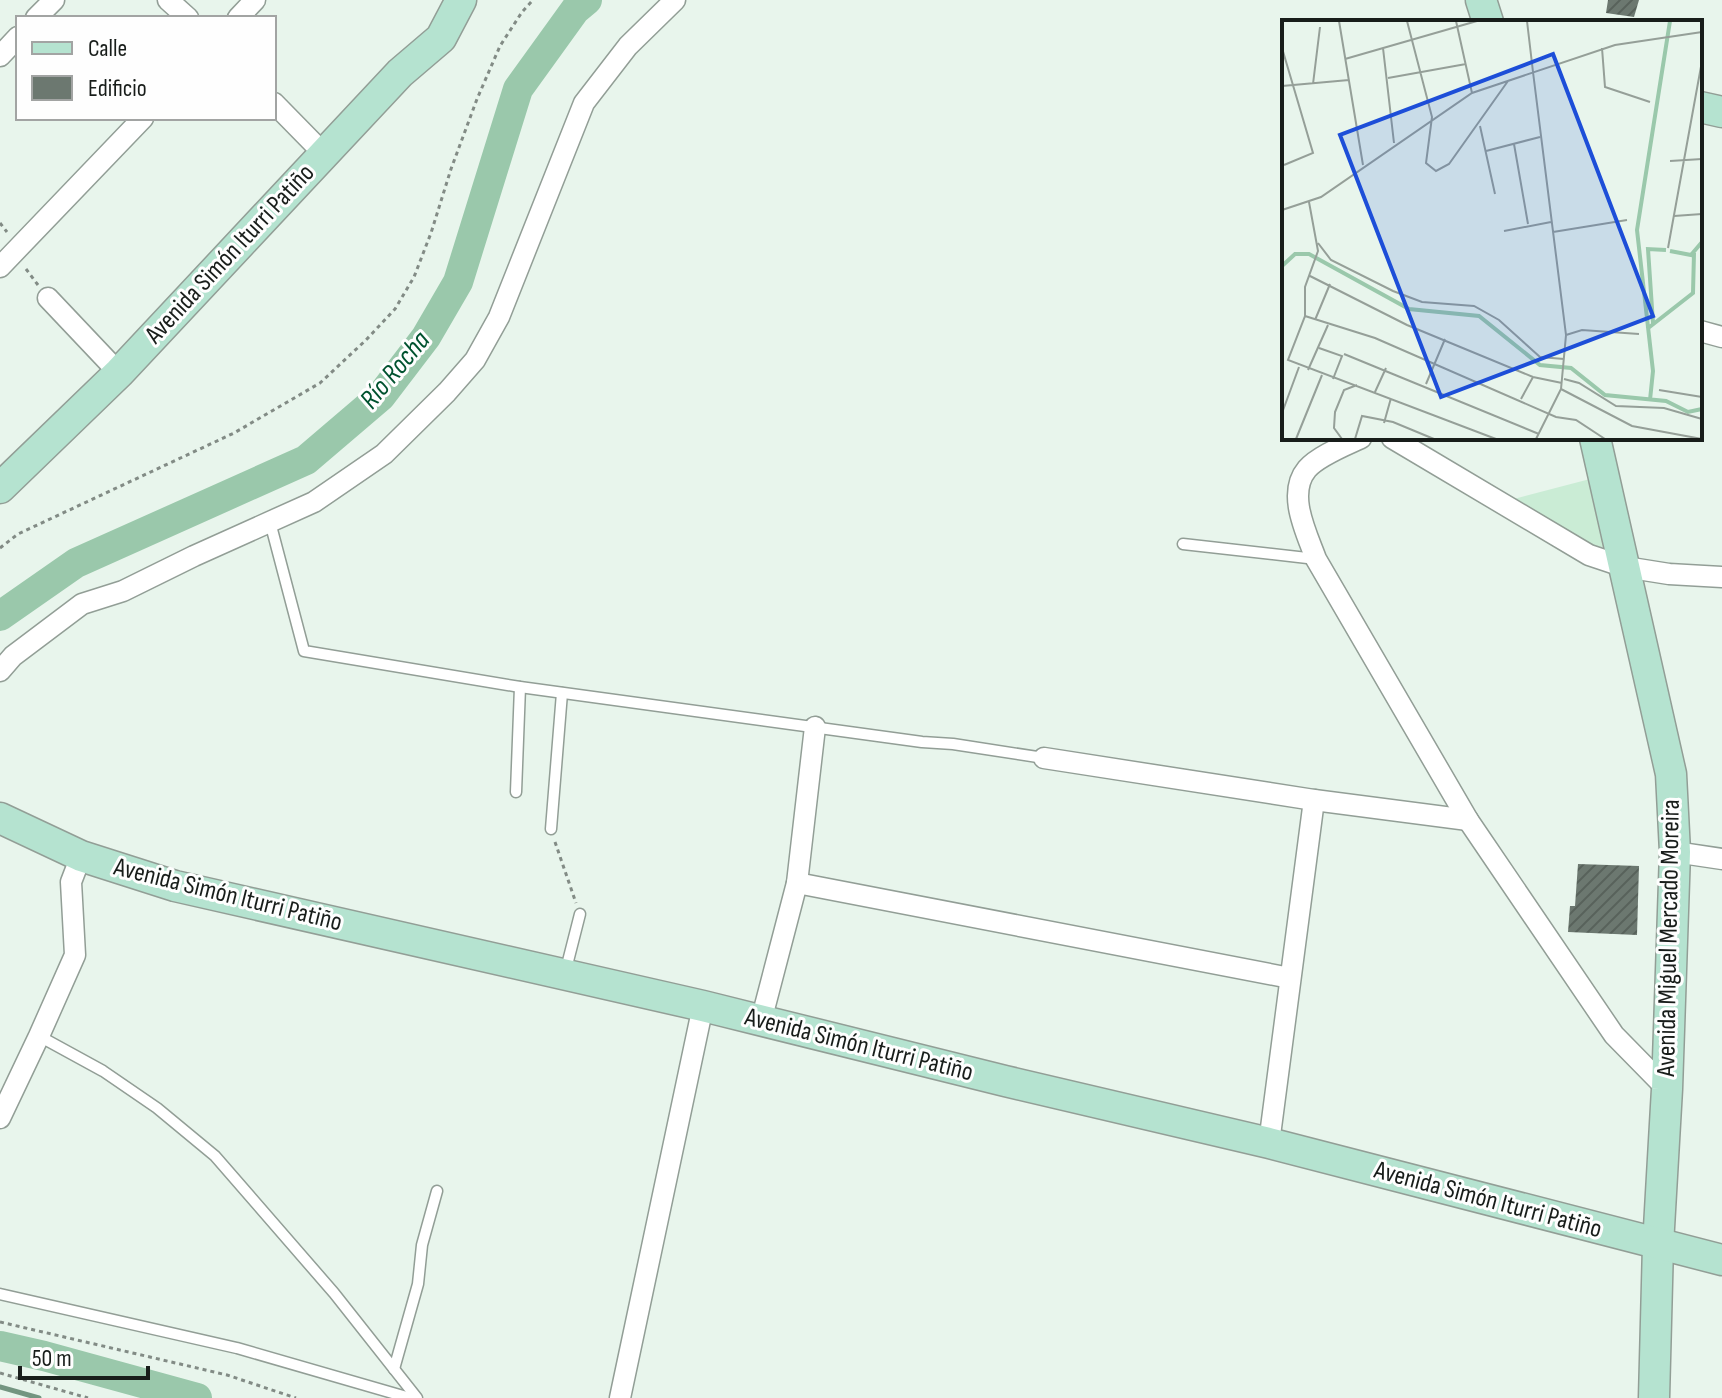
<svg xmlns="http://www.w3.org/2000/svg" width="1722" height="1398" font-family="'Sofia Sans Condensed',sans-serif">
<defs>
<pattern id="building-hatch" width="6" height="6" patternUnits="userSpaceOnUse" patternTransform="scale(2)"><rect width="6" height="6" fill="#6c7870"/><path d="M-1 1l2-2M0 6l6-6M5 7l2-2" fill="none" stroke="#58625b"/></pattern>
</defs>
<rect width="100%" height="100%" fill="#e8f5ec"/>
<!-- green -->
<polygon fill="#caecd5" points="1590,479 1605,547 1597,547 1514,499"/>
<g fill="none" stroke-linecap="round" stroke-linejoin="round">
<!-- stream -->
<polyline stroke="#739580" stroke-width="5" points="0,1387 39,1398"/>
<!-- river -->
<g stroke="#9ac8ab" stroke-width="30">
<polyline points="0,616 76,563 306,460 381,396 426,337 458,282 518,89 575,10 587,0"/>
<polyline points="0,1346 44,1356 197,1398"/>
</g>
</g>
<!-- building -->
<g fill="url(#building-hatch)">
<polygon points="1608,0 1639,0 1634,17 1606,13"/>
<polygon points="1578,864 1639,866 1637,935 1568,932 1570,906 1575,906"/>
</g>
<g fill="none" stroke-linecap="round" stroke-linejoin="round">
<defs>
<g id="lane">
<polyline points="270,522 304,651 520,687 922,742 953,744 1044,758"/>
<polyline points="1183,544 1316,559"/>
<polyline points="516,792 520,687"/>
<polyline points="551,829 562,693"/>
<polyline points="565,973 580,914"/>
<polyline points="39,1036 103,1071 157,1108 215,1156 334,1293 417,1398"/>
<polyline points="0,1294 237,1348 410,1398"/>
<polyline points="394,1369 418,1284 422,1245 437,1191"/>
</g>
<g id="street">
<polyline points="168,0 188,18"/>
<polyline points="36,18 54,0"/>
<polyline points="238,18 255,0"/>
<polyline points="0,56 18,37"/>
<polyline points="274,103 324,154"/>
<polyline points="0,267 143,118"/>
<polyline points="48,298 119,373"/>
<polyline points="1700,331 1722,337"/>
<path d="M1361,438C1346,445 1318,456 1307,469C1286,494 1307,534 1316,559L1468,820L1614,1035L1667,1089"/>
<polyline points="1392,438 1589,555 1625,567 1669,574 1722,577"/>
<polyline points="0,671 13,656 82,604 123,591 194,556 314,502 384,454 447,392 475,360 499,317 584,103 628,46 675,0"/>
<polyline points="1044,758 1314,800 1468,820"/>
<polyline points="1675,852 1722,859"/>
<polyline points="797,883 1290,978"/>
<polyline points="761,1021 797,883 815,727"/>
<polyline points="0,1118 39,1036 75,955 71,882 81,856"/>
<polyline points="1269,1143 1314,800"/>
<polyline points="620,1398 703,1006"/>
</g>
<g id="secondary">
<polyline points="1481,0 1488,22"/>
<polyline points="1700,107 1722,112"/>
<polyline points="1595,438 1671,774 1675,852 1667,1089 1658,1245 1654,1398"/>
<polyline points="0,488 119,373 400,73 441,38 461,0"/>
<polyline points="0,818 81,856 175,886 703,1006 1005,1081 1269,1143 1722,1260"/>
</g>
</defs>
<!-- lane casing -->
<use href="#lane" stroke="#929e96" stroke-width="13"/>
<!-- street casing -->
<use href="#street" stroke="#929e96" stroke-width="23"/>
<!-- secondary casing -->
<use href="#secondary" stroke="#929e96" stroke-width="33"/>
<!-- path -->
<g stroke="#828b85" stroke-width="3" stroke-dasharray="4 4" stroke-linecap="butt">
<polyline points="0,223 7,232"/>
<polyline points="26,269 38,285"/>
<polyline points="0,548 18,534 234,433 320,383 366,340 395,309 414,277 431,233 451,169 477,99 500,46 522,12 533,0"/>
<polyline points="555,842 576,903"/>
<polyline points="0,1322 227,1375 296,1398"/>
<polyline points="0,1373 88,1398"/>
</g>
<!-- lane -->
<use href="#lane" stroke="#fff" stroke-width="10"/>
<!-- street -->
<use href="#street" stroke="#fff" stroke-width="20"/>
<!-- secondary -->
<use href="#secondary" stroke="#b5e3d0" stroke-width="30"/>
</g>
<g text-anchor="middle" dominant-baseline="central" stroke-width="6" stroke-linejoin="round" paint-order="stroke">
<!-- street labels -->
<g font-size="26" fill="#181d1a" stroke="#fefefe">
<text transform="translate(230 254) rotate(-47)">Avenida Simón Iturri Patiño</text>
<text transform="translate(228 895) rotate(14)">Avenida Simón Iturri Patiño</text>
<text transform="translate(1669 938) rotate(-89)">Avenida Miguel Mercado Moreira</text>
<text transform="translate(859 1045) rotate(14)">Avenida Simón Iturri Patiño</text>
<text transform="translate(1488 1200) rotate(15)">Avenida Simón Iturri Patiño</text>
</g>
<!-- water labels -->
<g font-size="28" font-style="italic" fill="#00522f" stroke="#fefefe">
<text transform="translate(395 370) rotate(-50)">Río Rocha</text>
</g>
</g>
<!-- overview -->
<g transform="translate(1282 20)">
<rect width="420" height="420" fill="#e8f5ec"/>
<path fill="none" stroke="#9ac8ab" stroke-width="4" d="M388,231L409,235L420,222M0,246L13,234H27L127,289L197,296L258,345L289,348L323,375L384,381L406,392L420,389M371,303L366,229L384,230M365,309L411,273L412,233M368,380L371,351L355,210L388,1"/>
<path fill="none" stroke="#959f98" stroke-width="2" d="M57,1L81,145M125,1L150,97L144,143L154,151L167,144L226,61M174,1L190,73M245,1H312M245,1L251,52M0,28L31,133L2,145M101,28L112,123M320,28L323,67L368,82M63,39L195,1M251,52L284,315L279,369L254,419M106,58L184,44M31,64L38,7M0,66L67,60M198,106L213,174M232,124L246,204M204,131L258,117M388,141L420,139M27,182L36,231L23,267V296L6,340L214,419M0,190L39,177L190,73L333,25L420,12M392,196L420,194M222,211L269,202M271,212L345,200M36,223L49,240L111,271L140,282L192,286L217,300L258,337L282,339M386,228L420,41M28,256L125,305L251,357L280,363M23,296L93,318L274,397L294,400L323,419M33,300L48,264M284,315L300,310L357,314M37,328L60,336L51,359M62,334L257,414M26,350L46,305M282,359L297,363L334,386L382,388L420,399M144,364L163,319M279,369L350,406L420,419M377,370L420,377M93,372L104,348M239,379L251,357M0,393L17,347M102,403L109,378M14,419L40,355M60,419L52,408L53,392L62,370L75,365M73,419L80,396L111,402L152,419"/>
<path fill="#1d4ed8" fill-opacity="0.15" stroke="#1d4ed8" stroke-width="4" d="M271,34L371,296L159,377L58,115Z"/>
<rect width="420" height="420" fill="none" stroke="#181d1a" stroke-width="4"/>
</g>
<!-- legend -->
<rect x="16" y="16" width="260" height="104" fill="#fefefe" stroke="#a2a4a3" stroke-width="2"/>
<rect x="32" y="42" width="40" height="12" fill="#b5e3d0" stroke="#a2a4a3" stroke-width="2"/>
<text x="88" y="56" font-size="24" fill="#181d1a">Calle</text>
<rect x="32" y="76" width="40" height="24" fill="#6c7870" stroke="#a2a4a3" stroke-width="2"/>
<text x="88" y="96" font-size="24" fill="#181d1a">Edificio</text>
<!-- scale -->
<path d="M20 1366v12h128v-12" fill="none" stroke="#181d1a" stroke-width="4"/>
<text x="32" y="1366" font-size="24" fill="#181d1a" stroke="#fefefe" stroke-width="6" paint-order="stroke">50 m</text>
</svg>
